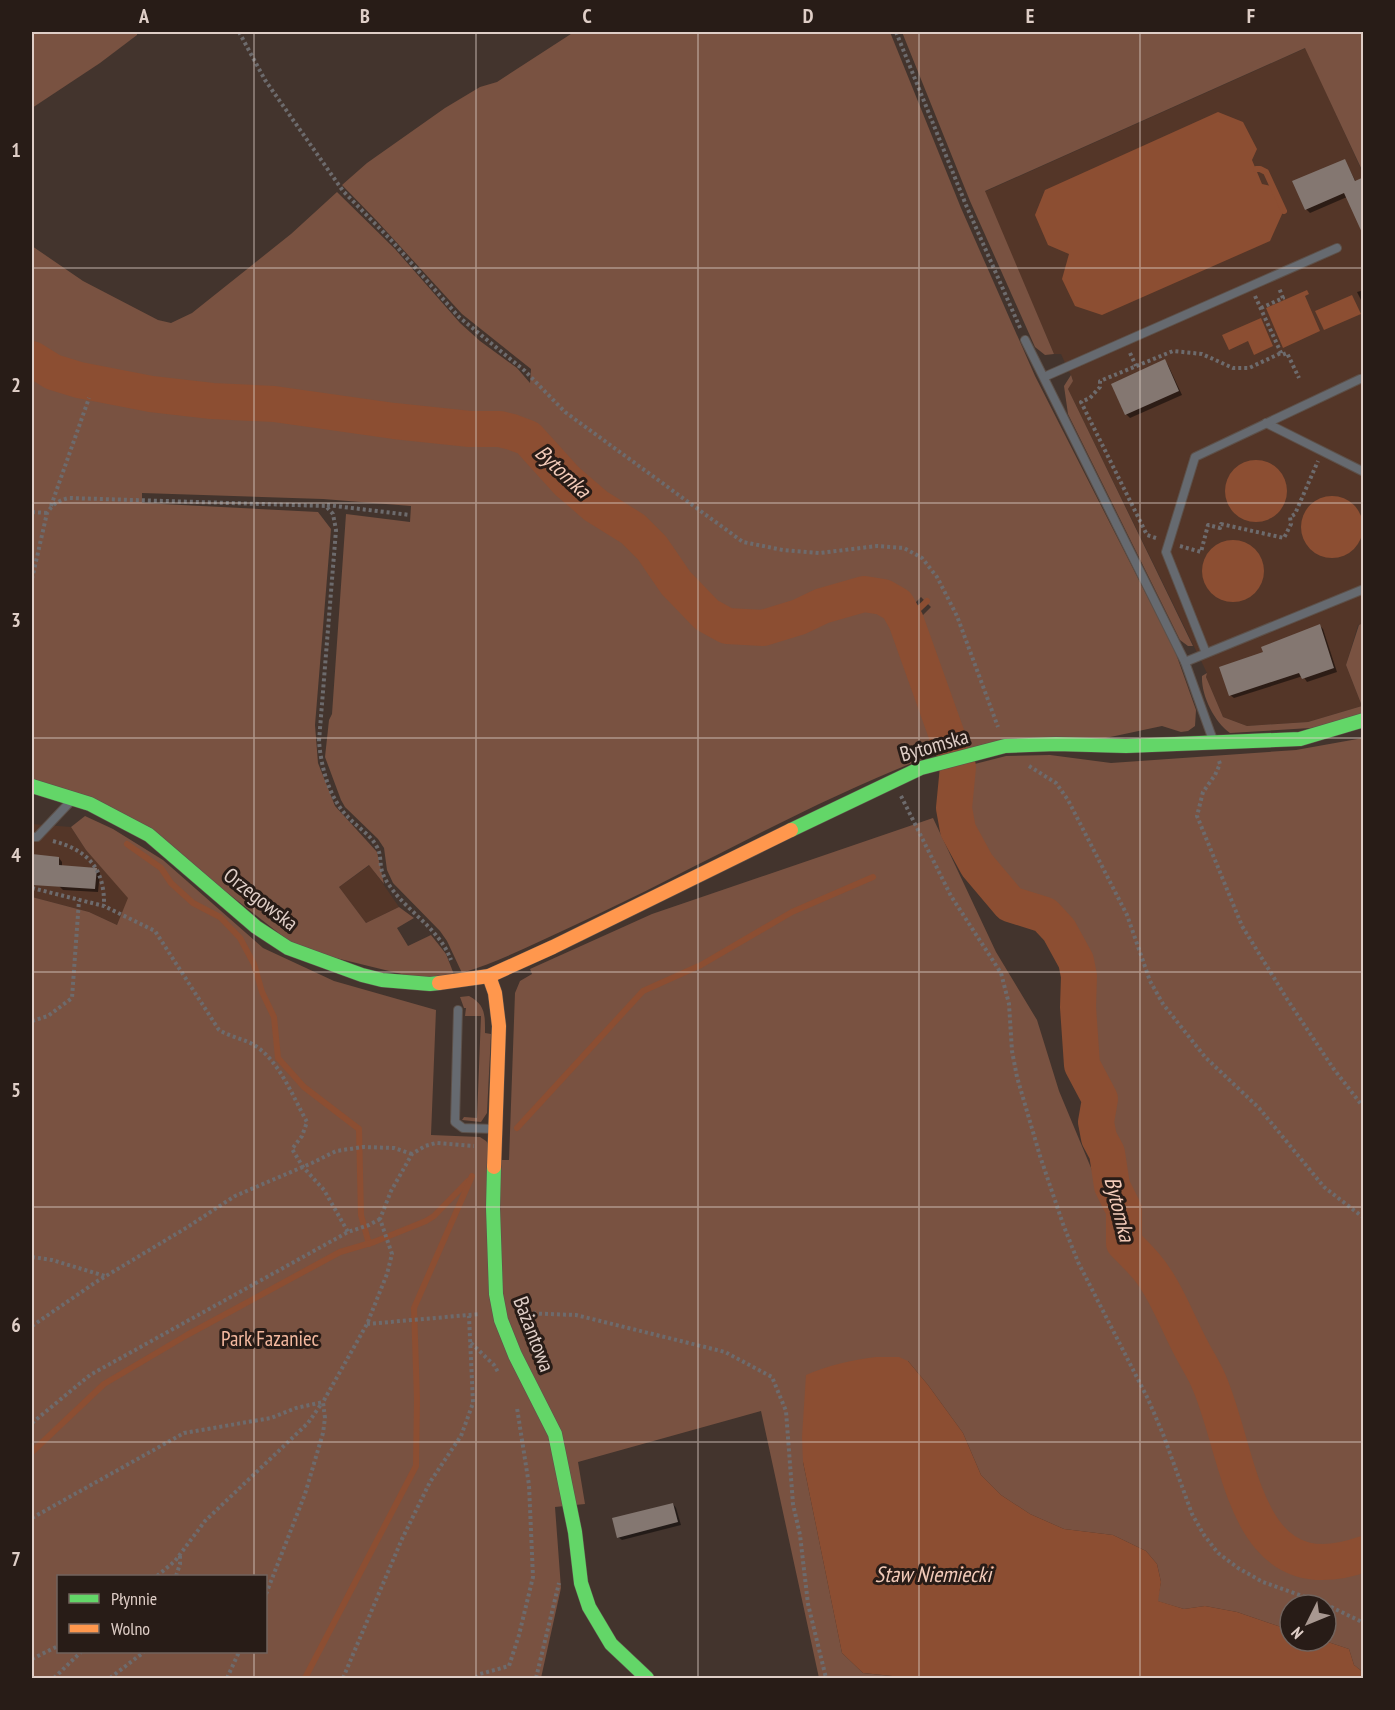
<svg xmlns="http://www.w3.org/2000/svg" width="1395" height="1710" font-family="'PT Sans Narrow',sans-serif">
<rect width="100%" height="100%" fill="#43342d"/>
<!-- built -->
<g fill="#543628">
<polygon points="1306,48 1361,169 1363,169 1364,623 1358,625 1346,665 1362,706 1308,722 1247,726 1223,717 1206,677 1207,673 1068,389 1073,380 1061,354 1054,354 984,192"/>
<polygon points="32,824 71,827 86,850 129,898 117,925 89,912 32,897"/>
<polygon points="370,865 399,907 366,923 339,887"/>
</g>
<!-- green -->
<g fill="#795241" fill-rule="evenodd">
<polygon points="32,32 137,32 137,35 100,63 32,108"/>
<path d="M574,32H890L961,208L1035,376L1175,651L1196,710L1195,726L1188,731L1181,732L1162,726L1101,739L961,750C946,718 937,685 927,651C923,639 918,632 919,619L931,607L921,597L908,610L899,597L882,589L864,586L809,603L786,615L758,622L739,620L717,614L707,609L690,591L677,575L666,556L647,535L602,504L576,481L548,453L528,423L507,414L499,415L489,423L479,427L396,418L362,411L274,400L149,391L82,378L55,369L32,355V246L83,281L158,320L171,323L192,313L291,234L337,192L395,249L460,323L480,341L517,368L530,383L531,369L462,314L377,221L342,185L367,163L445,108L480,87L497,82Z"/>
<polygon points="902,32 1363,32 1363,169 1362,170 1305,48 985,191 1054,354 1045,355 1035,347 970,201"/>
<path d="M32,361L49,372L79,382L148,399L274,408L354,417L428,430L499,437L524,446L536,457L554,480L587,512L632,541L658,579L680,605L693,616L721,633L745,639L758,637L808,624L835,612L861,605L871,604L888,612L899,626L912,671L931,710L946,750C817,797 699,868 575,925C538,942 501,961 462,973L447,941L440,931L393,883L387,870L384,848L378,839L345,807L341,800L325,757L329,720L332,714L346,514L410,522L411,506L323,499L142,493V503L318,512L331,529L315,725L318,763L335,806L377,852L384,884L369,865L339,887L366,923L399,907L414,918L397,928L408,946L431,935L446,954L455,977L430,981L299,949L188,862L32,781Z"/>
<polygon points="1071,375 1073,381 1068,389 1193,646 1188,646 1180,640 1068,414 1064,386"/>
<path d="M1363,623V714L1326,727L1230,733C1214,722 1201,695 1202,676L1207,673L1206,677L1223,717L1247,726L1308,722L1362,706L1346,665L1359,625Z"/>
<path d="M1363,738V1544C1349,1549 1315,1557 1300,1552C1255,1537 1251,1484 1240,1446C1232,1418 1224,1389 1206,1366L1158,1273L1128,1240L1130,1214L1118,1186L1117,1163L1105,1136L1101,1122L1107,1112L1103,1095L1089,1067L1087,1055L1085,1006L1087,978L1084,965L1073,939L1062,925L1039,904L1011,896L985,867L971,846L963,824L960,807L965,780L963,767L1006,756L1050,755L1111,763L1296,750Z"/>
<path d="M85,816L113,829L163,860L263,948L334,981L436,1010L431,1135L480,1137L486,1141L502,1160H509L515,993L520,981L532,974L530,969L652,914L933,818L996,952L1037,1020L1059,1091L1104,1199L1141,1278L1184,1357L1203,1403L1231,1489L1281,1567L1363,1574V1672L1354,1665L1349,1649L1325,1641L1326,1605H1290V1630L1237,1612L1205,1606L1184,1609L1157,1601L1161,1582L1157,1564L1146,1551L1113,1535L1064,1529L1030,1514L1001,1495L981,1475L963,1433L928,1385L908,1361L803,1462L842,1653L863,1673L892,1676L897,1678H819L761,1411L578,1462L585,1504L555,1507L561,1588L541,1678H32V897L89,912L117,925L128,898L86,850L71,827ZM58,1576H266V1652H58Z"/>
<path d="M469,996C486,1005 485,1016 485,1033L491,1034L487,1113L481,1122L462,1120L464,1117L477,1118L481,1016H465L466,1008H464L460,997Z"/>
</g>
<!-- water -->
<g fill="#8c4e32">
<polygon points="1218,112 1243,122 1257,149 1252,160 1262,184 1271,186 1283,212 1270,241 1102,315 1075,306 1062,279 1069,254 1048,245 1035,215 1045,190"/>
<polygon points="1307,290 1309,294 1305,296 1320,331 1283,348 1266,308"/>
<polygon points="1352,295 1361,314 1324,330 1315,311"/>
<polygon points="1261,318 1273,346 1254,355 1248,341 1229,350 1222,335"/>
<circle cx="1256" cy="491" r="31"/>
<circle cx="1332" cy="527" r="31"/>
<circle cx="1233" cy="571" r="31"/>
<path d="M876,1357H899L908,1361L928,1385L963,1433L981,1475L1001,1495L1030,1514L1064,1529L1113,1535L1146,1551L1157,1564L1161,1582L1158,1601L1184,1609L1205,1606L1237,1612L1290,1630V1641H1325L1349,1649L1354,1665L1363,1672V1678H897L892,1676L863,1673L842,1653L803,1462L802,1437L806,1375C829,1365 851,1360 876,1357Z"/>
</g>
<!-- shadow -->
<g fill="#0007">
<polygon points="1345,161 1356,182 1347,197 1310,213 1306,209 1294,182"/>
<polygon points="1364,290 1364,306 1357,292"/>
<polygon points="1165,361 1168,365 1182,395 1130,418 1126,414"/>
<polygon points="1319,625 1323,629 1337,672 1307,682 1303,676 1234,698 1230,695 1264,653"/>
<polygon points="32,856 59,858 62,862 62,866 96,869 100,873 98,892 63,890 59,886 32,877"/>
<polygon points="673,1504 676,1508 681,1525 622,1540 618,1537"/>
</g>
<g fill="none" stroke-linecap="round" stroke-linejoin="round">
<!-- stream -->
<g stroke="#8c4e32" stroke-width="6">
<polyline points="1256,169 1260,169 1266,172 1284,211"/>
<polyline points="906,621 927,601"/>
<polyline points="127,844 161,868 171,883 193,903 220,917 240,938 254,964 262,992 274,1017 278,1058 304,1087 359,1129 361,1215 369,1244"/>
<polyline points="517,1128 643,991 701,965 792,912 873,877"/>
<polyline points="32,1452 104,1384 187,1335 340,1252 374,1242 426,1221 434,1216 468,1181"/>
<polyline points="305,1678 416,1466 417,1399 414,1308 472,1176"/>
</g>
<!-- river -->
<g stroke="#8c4e32" stroke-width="36">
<polyline points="32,359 53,372 79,380 151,394 212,401 274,404 394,421 470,429 500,429 512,432 528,438 567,481 596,506 633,529 652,548 676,583 707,615 727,626 763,628 799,617 822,606 864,594 883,597 897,605 906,621 950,744"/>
<path d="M958,767L954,808L958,830L977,865L1010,904L1045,915L1059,930L1076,961L1079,976L1078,1007L1082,1065L1100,1099L1096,1122L1099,1138L1107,1153L1112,1186L1124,1210V1243C1131,1250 1139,1258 1146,1266C1164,1287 1177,1321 1190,1346C1196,1358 1204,1370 1209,1382C1242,1458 1243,1597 1364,1554"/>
</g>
</g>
<!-- building -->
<g fill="#847771">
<polygon points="1345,159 1355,181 1364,177 1364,237 1344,193 1305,210 1292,181"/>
<polygon points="1165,359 1179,391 1125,415 1111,384"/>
<polygon points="1320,624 1334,668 1302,679 1299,673 1229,696 1219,667 1263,652 1261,647"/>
<polygon points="32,854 59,857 59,865 97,868 95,889 32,885"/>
<polygon points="673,1503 678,1522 617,1538 612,1518"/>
</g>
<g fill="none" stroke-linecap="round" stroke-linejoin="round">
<defs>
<g id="lane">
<polyline points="1025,340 1185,662 1213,740"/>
<polyline points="1044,377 1337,248"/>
<polyline points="1266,423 1364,472"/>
<polyline points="1206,653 1166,552 1195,457 1360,379"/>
<polyline points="1185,662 1364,589"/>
<polyline points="32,837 37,837 71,801"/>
<polyline points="458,1010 455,1122 463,1128 495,1129"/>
</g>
<g id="fast">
<polyline points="32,786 90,804 149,835 256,927 288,948 362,975 382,980 430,984 439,983"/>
<polyline points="791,830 921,768 1005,746 1056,744 1126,746 1300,739 1364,720"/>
<polyline points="494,1167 493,1208 496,1294 501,1320 515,1355 555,1434 575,1532 581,1583 589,1607 611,1644 647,1678"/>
</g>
<g id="slow">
<polyline points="489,976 495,993 499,1026 494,1167"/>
<polyline points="439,983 489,976 553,947 791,830"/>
</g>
</defs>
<!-- lane casing -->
<use href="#lane" stroke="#5d514a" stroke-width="10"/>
<!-- fast casing -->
<use href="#fast" stroke="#5d514a" stroke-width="15"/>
<!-- slow casing -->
<use href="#slow" stroke="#5d514a" stroke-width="15"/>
<!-- path -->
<g stroke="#6d6b6d" stroke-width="4" stroke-dasharray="3 3" stroke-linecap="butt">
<polyline points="239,32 265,80 343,191 391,240 459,317 525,371 565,412 743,542 783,550 820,553 877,546 904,548 922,558 937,577 957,616 998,727"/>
<polyline points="896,32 966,205 1021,330"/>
<polyline points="1255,296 1282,355 1287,353 1299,378"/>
<polyline points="1261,308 1283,298 1279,288"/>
<polyline points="1130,353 1136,366"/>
<polyline points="327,505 410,515"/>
<polyline points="51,506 89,398"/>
<polyline points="32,512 47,513"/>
<polyline points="1156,538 1147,535 1081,402 1090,398 1100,387 1100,381 1173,351 1202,354 1233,368 1249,368 1281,353"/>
<polyline points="1180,546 1201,552 1208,525 1220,528 1221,524 1284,538 1291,524 1290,517 1295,514 1318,461"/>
<path d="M32,579L47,513C53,504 59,500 69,498L326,506L333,514L336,530L319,741C321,767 329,798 348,817C357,827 370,834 377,847C382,856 379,865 383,874C385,880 391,888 395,893C414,916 440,931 451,960"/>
<polyline points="1219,761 1220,764 1215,775 1203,792 1197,816 1242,926 1287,999 1333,1068 1364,1108"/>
<polyline points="1029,766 1056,783 1068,800 1127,915 1150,981 1163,1004 1205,1057 1259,1108 1324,1187 1364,1218"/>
<polyline points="901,796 951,896 1001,973 1009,1004 1012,1051 1017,1077 1040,1156 1063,1224 1078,1262 1148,1399 1163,1434 1192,1514 1204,1535 1218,1553 1238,1568 1263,1582 1325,1604 1364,1623"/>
<path d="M53,841C88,850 105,869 104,906"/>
<path d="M32,888L104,906L155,931L219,1030C231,1037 244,1039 254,1045C279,1060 293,1097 307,1122L302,1136L292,1149L303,1167L324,1190L348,1232"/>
<polyline points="32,1021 48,1016 72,998 79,900"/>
<polyline points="32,1257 52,1260 105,1276"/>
<polyline points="521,1313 576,1315 725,1352 772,1377 786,1411 793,1504 800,1535 808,1604 826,1678"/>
<polyline points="367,1324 480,1314"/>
<polyline points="32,1326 96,1282 186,1228 235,1196 312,1163 336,1151 363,1147 394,1148 412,1154"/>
<polyline points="471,1343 494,1365 498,1372"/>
<polyline points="32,1423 90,1375 348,1232 369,1225 380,1219"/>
<polyline points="32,1518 184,1433 271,1418 296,1408 323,1402"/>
<polyline points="157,1576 175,1561 205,1521 308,1423 322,1403"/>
<polyline points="176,1576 180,1564 180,1554"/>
<polyline points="266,1594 305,1494 323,1433 325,1418 323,1402 367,1324 387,1274 392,1254 380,1219 391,1191 412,1154 425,1146 436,1143 474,1146"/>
<polyline points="32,1659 58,1646"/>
<polyline points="54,1678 81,1652"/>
<polyline points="110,1678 144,1652"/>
<polyline points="227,1678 239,1652"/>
<polyline points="343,1678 402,1539 430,1482 461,1436 473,1403 469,1316"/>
<polyline points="476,1678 480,1674 509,1666 519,1635 533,1577 529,1485 517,1408"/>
<polyline points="536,1678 559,1583"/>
</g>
<!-- lane -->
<use href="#lane" stroke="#666a70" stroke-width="8"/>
<!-- fast -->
<use href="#fast" stroke="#63d668" stroke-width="14"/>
<!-- slow -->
<use href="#slow" stroke="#ff974d" stroke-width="14"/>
</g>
<!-- grid -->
<path fill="none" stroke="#dfcec7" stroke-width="1.5" stroke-opacity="0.55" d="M254,32V1576M476,32V1678M698,32V1678M919,32V1678M1140,32V1678M32,268H1364M32,503H1364M32,738H1364M32,972H1364M32,1207H1364M32,1442H1364M254,1652V1678"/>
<g text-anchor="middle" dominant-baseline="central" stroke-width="6" stroke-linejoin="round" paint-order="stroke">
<!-- street labels -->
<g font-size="21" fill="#dfcec7" stroke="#281c17">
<text transform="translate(934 745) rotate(-16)">Bytomska</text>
<text transform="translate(261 899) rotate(38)">Orzegowska</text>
<text transform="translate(534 1334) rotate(69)">Bażantowa</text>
</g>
<!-- park labels -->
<g font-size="21" fill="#f4b99f" stroke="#281c17">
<text x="270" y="1338">Park Fazaniec</text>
</g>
<!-- water labels -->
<g font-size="22" font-style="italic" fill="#f3cbb9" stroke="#281c17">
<text transform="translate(563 471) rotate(43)">Bytomka</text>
<text transform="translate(1120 1209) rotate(76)">Bytomka</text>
<text x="933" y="1574">Staw Niemiecki</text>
</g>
</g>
<!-- border -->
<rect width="1395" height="1710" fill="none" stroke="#281c17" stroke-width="66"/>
<!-- legend -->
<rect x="57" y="1575" width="210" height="78" fill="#281c17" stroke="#71635d" stroke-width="1.5"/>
<rect x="69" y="1594" width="30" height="9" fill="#63d668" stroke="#71635d" stroke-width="1.5"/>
<text x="111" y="1605" font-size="18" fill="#dfcec7">Płynnie</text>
<rect x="69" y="1624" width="30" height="9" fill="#ff974d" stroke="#71635d" stroke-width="1.5"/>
<text x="111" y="1635" font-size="18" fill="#dfcec7">Wolno</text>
<!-- north arrow -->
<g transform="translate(1308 1623) rotate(227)"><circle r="28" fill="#281c17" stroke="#71635d" stroke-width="1.5"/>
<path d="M0-4.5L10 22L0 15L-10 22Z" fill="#a89891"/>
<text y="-9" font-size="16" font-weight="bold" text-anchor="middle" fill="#dfcec7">N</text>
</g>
<rect x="33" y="33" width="1329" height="1644" fill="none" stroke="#dfcec7" stroke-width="2"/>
<g font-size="20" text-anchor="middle" font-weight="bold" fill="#dfcec7">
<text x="144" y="23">A</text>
<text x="365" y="23">B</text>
<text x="587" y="23">C</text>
<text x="808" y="23">D</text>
<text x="1030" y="23">E</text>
<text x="1251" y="23">F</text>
<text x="16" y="157">1</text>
<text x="16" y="392">2</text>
<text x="16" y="627">3</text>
<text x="16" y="862">4</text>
<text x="16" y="1097">5</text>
<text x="16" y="1332">6</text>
<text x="16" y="1566">7</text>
</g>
</svg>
